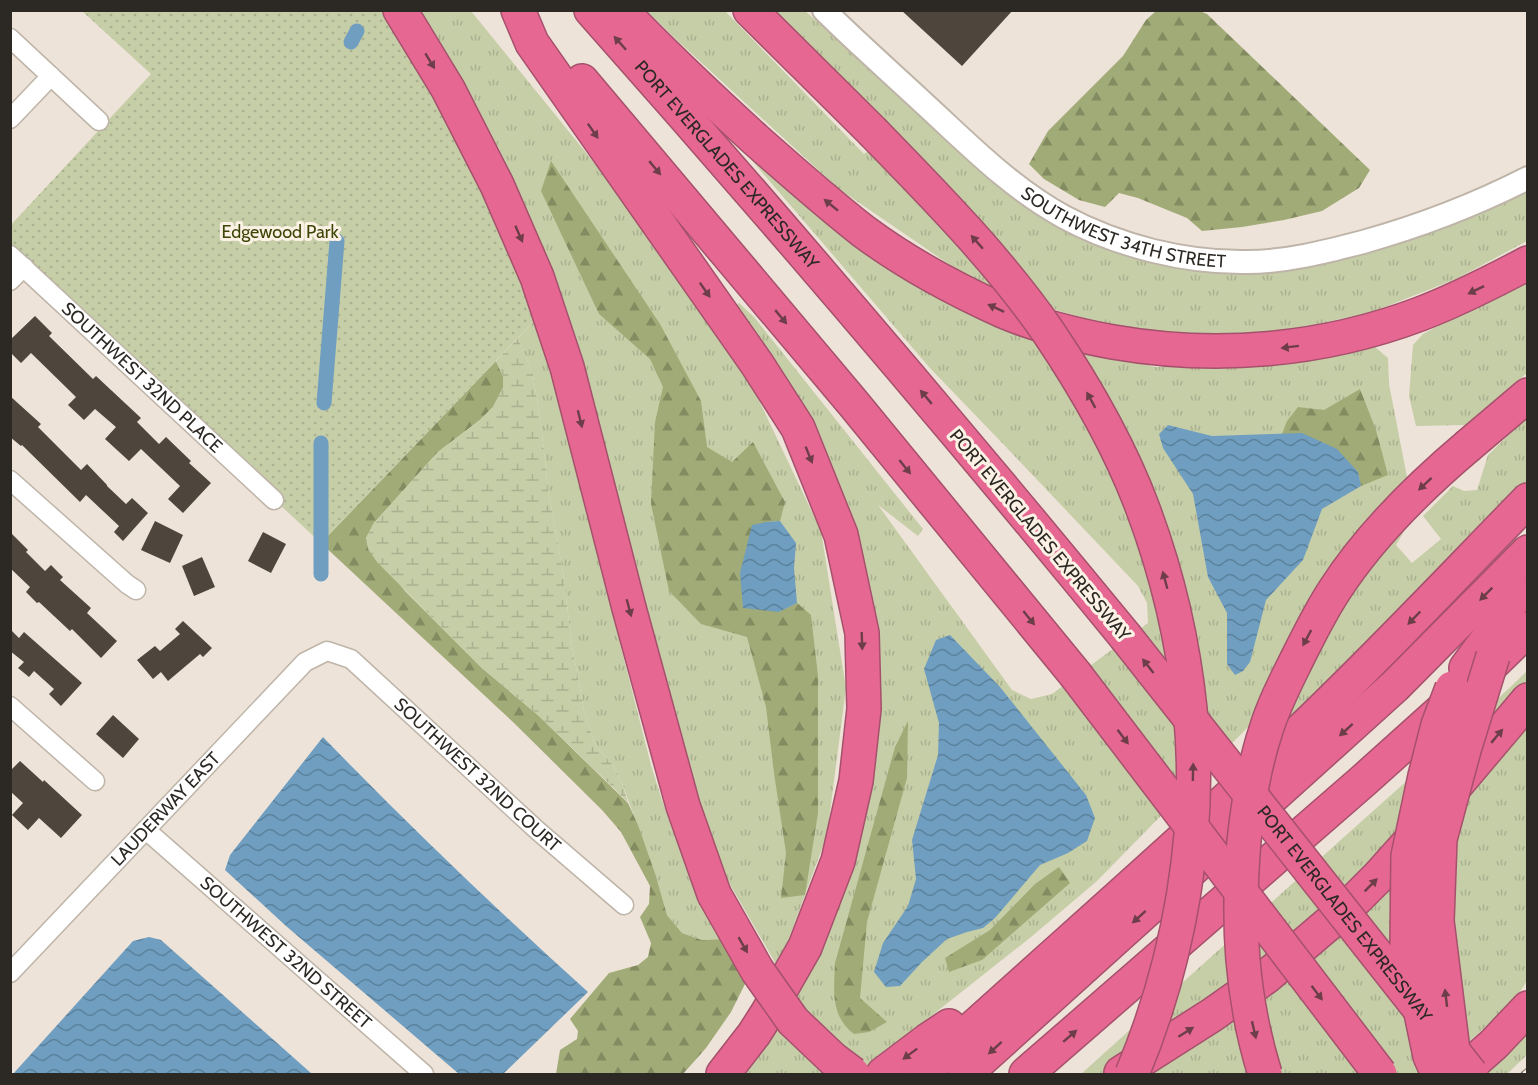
<svg xmlns="http://www.w3.org/2000/svg" width="1538" height="1085" font-family="Cabin,sans-serif">
<defs>
<pattern id="grass-tufts" width="24" height="20" patternUnits="userSpaceOnUse" patternTransform="scale(1.5)"><rect width="24" height="20" fill="#c6cea7"/><path d="M3 7l-1-3M5 7V3M7 7l1-3M15 17l-1-3M17 17v-4M19 17l1-3" fill="none" stroke="#aab190"/></pattern>
<pattern id="forest-firs" width="22" height="20" patternUnits="userSpaceOnUse" patternTransform="scale(1.5)"><rect width="22" height="20" fill="#a1ab77"/><path d="M5 1l3.5 6h-7zM16 11l3.5 6h-7z" fill="#838b61"/></pattern>
<pattern id="wetland-marsh" width="20" height="14" patternUnits="userSpaceOnUse" patternTransform="scale(1.5)"><rect width="20" height="14" fill="#c6cea7"/><path d="M1 5h8M5 5V1M11 12h8M15 12V8" fill="none" stroke="#aab190"/></pattern>
<pattern id="park-dots" width="8" height="8" patternUnits="userSpaceOnUse" patternTransform="scale(1.5)"><rect width="8" height="8" fill="#c6cea7"/><path d="M2 2h.1M6 6h.1" fill="none" stroke="#aab190" stroke-width="1.8" stroke-linecap="round"/></pattern>
<pattern id="water-waves" width="16" height="10" patternUnits="userSpaceOnUse" patternTransform="scale(1.5)"><rect width="16" height="10" fill="#6f9ec0"/><path d="M0 5q4-4 8 0t8 0" fill="none" stroke="#5b819c"/></pattern>
</defs>
<rect width="100%" height="100%" fill="#eee3d8"/>
<!-- grass -->
<g fill="url(#grass-tufts)">
<polygon points="417,11 471,11 596,165 744,369 821,531 846,688 827,835 788,941 776,964 724,874 663,700 610,465 596,410 588,401 546,263 499,149"/>
<polygon points="647,11 725,11 864,154 895,133 771,11 805,11 1029,205 1093,240 1300,266 1527,186 1527,241 1456,279 1372,312 1272,334 1192,335 1119,327 1062,312 969,278 839,189 680,43"/>
<polygon points="751,152 1083,348 1155,367 1284,362 1374,346 1388,358 1389,384 1407,477 1419,506 1396,545 1412,563 1441,539 1423,516 1453,486 1464,491 1477,490 1488,455 1527,417 1527,496 1294,718 1247,728 1097,881 1031,937 858,1074 739,1074 813,961 853,870 876,713 870,602 849,509 771,361 736,305 739,303 754,317 923,529 918,536 878,505 1012,690 1031,699 1052,694 1148,623 1147,603 1138,586 1006,447 929,367 749,157"/>
<polygon points="1527,279 1527,373 1465,425 1416,426 1409,396 1413,345 1423,334"/>
<path d="M534,321L553,381L651,765C665,811 680,855 701,898C708,912 716,926 723,939L702,940L682,933L667,915L656,876L622,783L613,765L595,745L584,710L572,646L563,572L548,490L541,423L533,375L518,338Z"/>
<polygon points="1527,671 1528,979 1513,1003 1432,1074 1081,1074 1354,828 1483,713"/>
<polygon points="1527,1034 1527,1055 1507,1074 1484,1074 1506,1056"/>
</g>
<!-- forest -->
<g fill="url(#forest-firs)">
<polygon points="1197,10 1207,14 1370,170 1359,188 1322,211 1284,220 1242,227 1202,231 1187,218 1138,198 1119,193 1105,207 1079,200 1044,179 1029,164 1048,131 1123,56 1146,20 1156,11"/>
<polygon points="551,161 660,324 701,401 707,447 732,462 753,442 785,502 780,521 766,522 779,612 797,603 811,615 818,676 818,813 805,895 781,898 786,853 774,773 766,707 747,637 701,624 669,591 651,504 655,422 663,387 650,359 599,314 541,191"/>
<polygon points="496,361 503,376 503,388 493,407 480,420 438,452 374,523 366,538 405,591 482,668 539,716 628,803 638,825 656,876 667,915 682,933 702,940 723,939 747,980 731,1012 706,1048 683,1074 556,1074 560,1050 577,1039 578,1031 570,1019 609,973 638,965 648,957 651,943 640,917 649,904 650,886 621,832 602,810 514,723 321,543"/>
<polygon points="1360,389 1376,430 1388,475 1361,486 1358,472 1282,434 1287,421 1298,407 1324,410"/>
<path d="M908,721L907,778L867,922L860,998L887,1022L869,1032L854,1034C830,1016 834,989 835,963L895,747Z"/>
<polygon points="1059,867 1070,883 982,960 949,972 945,958 990,930 1035,884"/>
</g>
<!-- wetland -->
<polygon fill="url(#wetland-marsh)" points="518,338 533,375 541,423 548,490 563,572 572,646 584,710 595,745 613,765 622,783 628,802 539,716 482,668 377,562 368,549 366,538 374,523 438,452 480,420 493,407 503,388 503,376 496,361"/>
<!-- park -->
<path fill="url(#park-dots)" d="M82,11H382C418,64 448,120 476,178C498,224 520,272 534,321L321,543L11,255L10,226L151,74Z"/>
<!-- water -->
<g fill="url(#water-waves)">
<polygon points="1168,425 1212,436 1302,433 1337,449 1358,472 1361,486 1322,509 1303,560 1266,600 1250,662 1243,671 1235,675 1227,664 1227,613 1208,577 1193,494 1163,448 1159,434"/>
<polygon points="780,521 796,543 794,568 797,603 779,612 743,608 740,573 752,525 766,522"/>
<polygon points="950,635 1000,687 1086,795 1095,818 1087,841 1068,853 1040,865 995,918 983,928 967,932 947,939 922,962 900,986 886,987 874,972 883,943 908,906 916,879 912,840 938,755 939,723 924,669 936,640"/>
<path d="M323,737C408,825 497,910 588,992L503,1074H459L286,926L225,870L230,855Z"/>
<polygon points="149,937 161,940 312,1074 13,1074 133,941"/>
</g>
<g fill="none" stroke-linecap="round" stroke-linejoin="round">
<!-- canal -->
<g stroke="#6f9ec0" stroke-width="15">
<polyline points="351,42 357,31"/>
<polyline points="324,403 337,241"/>
<polyline points="321,574 321,443"/>
</g>
</g>
<!-- building -->
<g fill="#4e453c">
<polygon points="901,10 1013,10 962,66"/>
<polygon points="35,316 52,333 49,336 93,379 96,376 141,418 137,422 159,444 166,437 191,461 189,463 211,483 183,513 168,499 180,486 141,449 129,461 105,439 116,427 95,409 84,420 68,405 76,397 31,353 21,363 10,352 10,340"/>
<polygon points="10,396 41,424 38,427 81,470 87,464 107,485 107,486 126,504 132,498 148,513 123,541 114,532 119,526 86,495 80,502 22,445 21,446 10,437"/>
<polygon points="155,521 183,535 170,563 141,550"/>
<polygon points="10,532 28,550 26,552 45,571 51,565 63,577 60,580 91,608 87,613 117,641 101,658 72,629 70,631 39,602 37,603 26,592 30,587 10,568"/>
<polygon points="263,532 286,544 271,573 248,561"/>
<polygon points="202,557 215,587 194,596 182,566"/>
<polygon points="183,621 212,648 203,657 200,654 168,681 161,672 153,679 137,660 155,646 160,651 180,634 175,629"/>
<polygon points="10,629 19,638 24,632 82,683 61,706 49,694 54,689 34,671 29,677 18,668 24,662 10,651"/>
<polygon points="113,715 139,739 123,758 96,734"/>
<polygon points="20,761 43,782 44,780 82,815 61,838 39,818 28,830 12,815 23,803 10,791 10,771"/>
</g>
<g fill="none" stroke-linecap="round" stroke-linejoin="round">
<defs>
<g id="minor">
<polyline points="10,38 99,121"/>
<polyline points="10,119 51,76"/>
<path id="s1" d="M10,255L274,500"/>
<polyline points="10,281 24,267"/>
<polyline points="10,480 127,584 136,590"/>
<polyline points="10,706 95,781"/>
<path id="s2" d="M146,830L424,1074"/>
<path id="s3" d="M10,973L305,662L327,651L351,659L538,831L624,905"/>
</g>
<g id="tertiary">
<path id="s4" d="M824,10C858,44 895,76 930,109C972,148 1013,189 1064,217C1118,246 1185,263 1247,262C1286,262 1325,252 1363,242C1420,226 1475,205 1528,178"/>
</g>
<g id="motorway">
<polyline points="400,10 448,89 497,185 537,277 567,367 629,608 683,806 714,894"/>
<polyline points="518,10 532,43 757,364 798,428 841,535 862,633 864,709 856,781 838,861 805,947 768,1012 754,1034 723,1074"/>
<path id="s5" d="M591,10C773,215 951,424 1125,636"/>
<path d="M621,10C664,55 710,98 756,140C791,171 826,202 863,231C906,263 954,289 1003,311C1038,326 1075,335 1113,342C1216,360 1322,351 1420,314C1457,300 1492,282 1528,263"/>
<polyline points="750,10 872,131"/>
<polyline points="582,81 853,403 1075,674"/>
<polyline points="1469,445 1528,395"/>
<polyline points="1466,668 1486,641 1528,578"/>
<polyline points="1451,791 1528,700"/>
<polyline points="1121,1073 1212,1015 1266,977 1348,907 1378,877 1421,829"/>
<polyline points="883,1074 928,1040 949,1026"/>
<path d="M922,1074C1047,960 1175,849 1298,733C1377,658 1452,578 1528,500"/>
<polyline points="965,1074 1394,687 1528,552"/>
<polyline points="1026,1074 1363,781 1480,676 1528,629"/>
<polyline points="1460,1074 1494,1044 1528,1008"/>
</g>
</defs>
<!-- minor casing -->
<use href="#minor" stroke="#beb4a8" stroke-width="21"/>
<!-- tertiary casing -->
<use href="#tertiary" stroke="#beb4a8" stroke-width="26"/>
<!-- motorway casing -->
<use href="#motorway" stroke="#a5516c" stroke-width="36"/>
<!-- minor -->
<use href="#minor" stroke="#fff" stroke-width="18"/>
<!-- tertiary -->
<use href="#tertiary" stroke="#fff" stroke-width="22"/>
<!-- motorway -->
<use href="#motorway" stroke="#e66792" stroke-width="33"/>
<defs>
<polyline id="rail" points="1524,1074 1528,1071"/>
</defs>
<!-- rail casing -->
<use href="#rail" stroke="#888179" stroke-width="7"/>
<!-- rail -->
<use href="#rail" stroke="#fbf1e5" stroke-width="4.5" stroke-dasharray="14" stroke-linecap="butt"/>
<defs>
<g id="motorway-bridge">
<path d="M872,131C934,195 998,259 1049,333C1086,388 1120,447 1143,509C1167,573 1183,641 1190,709C1203,830 1179,962 1132,1074"/>
<path id="s6" d="M1125,636L1471,1074"/>
<polyline points="1075,674 1380,1074"/>
<polyline points="714,894 757,970 793,1021 833,1059 853,1074"/>
<polyline points="1453,1051 1437,921 1440,839 1464,750 1493,656"/>
<path d="M1265,1074C1241,997 1237,921 1244,841C1248,804 1254,766 1266,730C1273,707 1284,685 1295,663C1307,639 1319,614 1334,591C1370,535 1418,488 1469,445"/>
<polyline points="1438,1074 1430,1056 1407,946 1408,856 1425,776 1438,725 1452,688"/>
</g>
</defs>
<!-- motorway-bridge casing -->
<use href="#motorway-bridge" stroke="#a5516c" stroke-width="36" stroke-linecap="butt"/>
<!-- motorway-bridge -->
<use href="#motorway-bridge" stroke="#e66792" stroke-width="33"/>
</g>
<!-- one-way arrows -->
<defs><path id="oneway-solid" d="M-6-.8H1V-3.2L6.5 0L1 3.2V.8H-6Z" transform="scale(1.5)"/></defs>
<g fill="#6d3e4a">
<use href="#oneway-solid" transform="translate(620 43) rotate(-132)"/>
<use href="#oneway-solid" transform="translate(430 61) rotate(59)"/>
<use href="#oneway-solid" transform="translate(593 131) rotate(55)"/>
<use href="#oneway-solid" transform="translate(655 168) rotate(50)"/>
<use href="#oneway-solid" transform="translate(831 205) rotate(-141)"/>
<use href="#oneway-solid" transform="translate(519 234) rotate(66)"/>
<use href="#oneway-solid" transform="translate(977 242) rotate(-131)"/>
<use href="#oneway-solid" transform="translate(705 290) rotate(55)"/>
<use href="#oneway-solid" transform="translate(1476 290) rotate(154)"/>
<use href="#oneway-solid" transform="translate(996 308) rotate(-155)"/>
<use href="#oneway-solid" transform="translate(781 317) rotate(50)"/>
<use href="#oneway-solid" transform="translate(1290 347) rotate(173)"/>
<use href="#oneway-solid" transform="translate(926 397) rotate(-130)"/>
<use href="#oneway-solid" transform="translate(1091 400) rotate(-119)"/>
<use href="#oneway-solid" transform="translate(580 419) rotate(76)"/>
<use href="#oneway-solid" transform="translate(809 455) rotate(68)"/>
<use href="#oneway-solid" transform="translate(905 467) rotate(51)"/>
<use href="#oneway-solid" transform="translate(1425 484) rotate(137)"/>
<use href="#oneway-solid" transform="translate(1165 580) rotate(-105)"/>
<use href="#oneway-solid" transform="translate(1486 594) rotate(135)"/>
<use href="#oneway-solid" transform="translate(629 608) rotate(75)"/>
<use href="#oneway-solid" transform="translate(1029 618) rotate(51)"/>
<use href="#oneway-solid" transform="translate(1414 618) rotate(134)"/>
<use href="#oneway-solid" transform="translate(1307 638) rotate(118)"/>
<use href="#oneway-solid" transform="translate(862 641) rotate(88)"/>
<use href="#oneway-solid" transform="translate(1148 666) rotate(-128)"/>
<use href="#oneway-solid" transform="translate(1346 730) rotate(138)"/>
<use href="#oneway-solid" transform="translate(1497 736) rotate(-50)"/>
<use href="#oneway-solid" transform="translate(1123 737) rotate(53)"/>
<use href="#oneway-solid" transform="translate(1193 772) rotate(-89)"/>
<use href="#oneway-solid" transform="translate(1371 885) rotate(-45)"/>
<use href="#oneway-solid" transform="translate(1139 917) rotate(138)"/>
<use href="#oneway-solid" transform="translate(743 945) rotate(60)"/>
<use href="#oneway-solid" transform="translate(1317 993) rotate(53)"/>
<use href="#oneway-solid" transform="translate(1446 998) rotate(-97)"/>
<use href="#oneway-solid" transform="translate(1254 1030) rotate(77)"/>
<use href="#oneway-solid" transform="translate(1186 1032) rotate(-32)"/>
<use href="#oneway-solid" transform="translate(1070 1036) rotate(-41)"/>
<use href="#oneway-solid" transform="translate(995 1048) rotate(138)"/>
<use href="#oneway-solid" transform="translate(910 1054) rotate(143)"/>
</g>
<g text-anchor="middle" dominant-baseline="central" stroke-width="6" stroke-linejoin="round" paint-order="stroke">
<!-- street labels -->
<g font-size="18" fill="#2c2824" stroke="#fbf1e5">
<text stroke="none"><textPath href="#s5" startOffset="206">PORT EVERGLADES EXPRESSWAY</textPath></text>
<text stroke="none"><textPath href="#s4" startOffset="378">SOUTHWEST 34TH STREET</textPath></text>
<text stroke="none"><textPath href="#s1" startOffset="180">SOUTHWEST 32ND PLACE</textPath></text>
<text transform="translate(1040 535) rotate(50)">PORT EVERGLADES EXPRESSWAY</text>
<text stroke="none"><textPath href="#s3" startOffset="650">SOUTHWEST 32ND COURT</textPath></text>
<text stroke="none"><textPath href="#s3" startOffset="226">LAUDERWAY EAST</textPath></text>
<text stroke="none"><textPath href="#s6" startOffset="354">PORT EVERGLADES EXPRESSWAY</textPath></text>
<text stroke="none"><textPath href="#s2" startOffset="186">SOUTHWEST 32ND STREET</textPath></text>
</g>
<!-- park labels -->
<g font-size="18" fill="#3d4506" stroke="#fbf1e5">
<text x="280" y="232">Edgewood Park</text>
</g>
</g>
<!-- border -->
<rect width="1538" height="1085" fill="none" stroke="#2c2824" stroke-width="24"/>
</svg>
